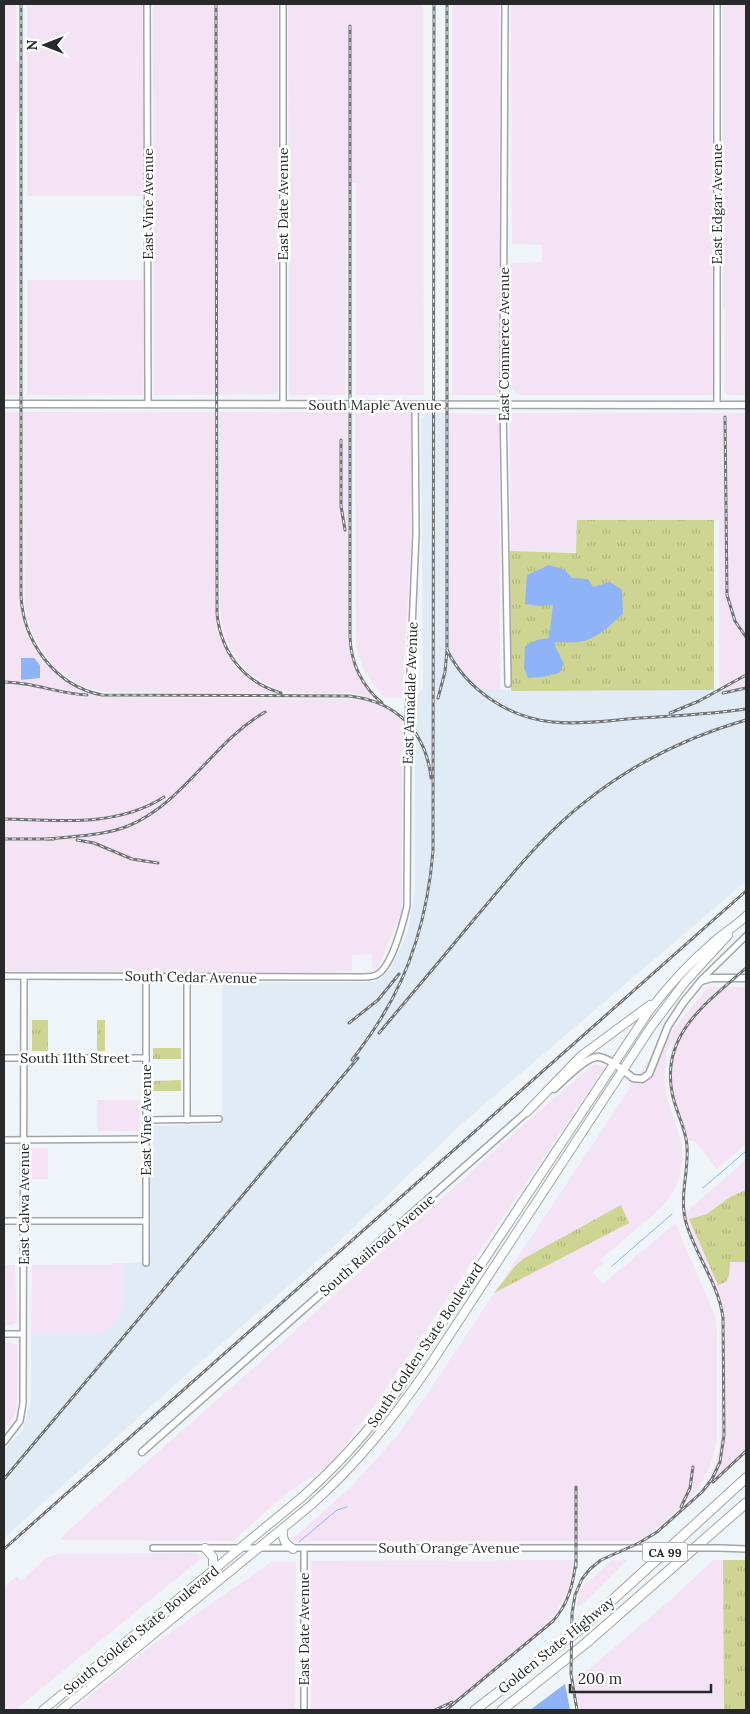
<svg xmlns="http://www.w3.org/2000/svg" width="750" height="1714" font-family="Lora,serif">
<defs>
<pattern id="grass-tufts" width="24" height="20" patternUnits="userSpaceOnUse" patternTransform="scale(1.25)"><rect width="24" height="20" fill="#ced593"/><path d="M3 7l-1-3M5 7V3M7 7l1-3M15 17l-1-3M17 17v-4M19 17l1-3" fill="none" stroke="#b1b77f"/></pattern>
</defs>
<rect width="100%" height="100%" fill="#eff4f8"/>
<!-- commercial -->
<rect fill="#f6e2f3" x="32" y="1148" width="16" height="31"/>
<!-- industrial -->
<g fill="#f4e3f5">
<polygon points="4,4 16,4 16,62 22,63 22,111 16,112 17,395 4,395"/>
<rect x="27" y="4" width="116" height="192"/>
<polygon points="153,4 278,4 278,392 276,394 154,395"/>
<polygon points="288,4 423,4 424,395 356,395 356,183 347,183 345,395 289,395"/>
<polygon points="452,4 499,4 499,391 495,395 452,395"/>
<polygon points="511,4 712,4 713,395 518,395 511,388 511,263 542,262 542,245 512,244"/>
<polygon points="723,4 746,4 746,395 727,395 724,391 725,309 723,309"/>
<rect x="27" y="280" width="116" height="115"/>
<polygon points="4,412 19,412 20,597 22,615 29,633 41,657 59,677 79,690 93,695 108,697 358,699 380,705 402,720 402,911 378,967 372,970 372,954 352,955 352,971 249,974 164,974 159,970 146,970 144,972 4,971"/>
<polygon points="23,412 215,412 215,611 217,628 224,648 237,667 254,683 275,693 107,692 89,688 78,684 54,667 42,650 31,628 25,607"/>
<polygon points="219,412 348,412 348,642 351,657 356,671 364,685 375,698 351,693 295,693 276,689 262,682 249,673 231,651 223,631 220,610"/>
<polygon points="355,412 411,412 411,544 402,698 385,698 378,690 364,671 356,647"/>
<polygon points="448,413 496,415 499,419 500,690 484,690 474,683 456,662 450,649"/>
<polygon points="513,413 746,413 746,690 719,690 719,520 577,520 577,552 511,552 510,417"/>
<polygon points="708,987 746,987 746,1144 717,1169 695,1141 685,1140 673,1103 669,1084 669,1062 673,1041 667,1049 664,1080 667,1098 681,1141 683,1159 679,1178 673,1193 662,1207 599,1261 605,1262 592,1272 603,1284 676,1223 680,1235 709,1301 715,1316 717,1333 717,1440 710,1466 699,1488 682,1506 642,1541 290,1541 351,1487 397,1436 425,1397 648,1061"/>
<polygon points="594,1064 605,1067 378,1400 332,1463 288,1492 233,1541 61,1540 61,1537 258,1364 523,1125"/>
<rect x="97" y="1100" width="43" height="31"/>
<polygon points="746,1160 746,1454 687,1508 707,1483 715,1466 720,1447 723,1332 723,1315 716,1297 681,1216"/>
<polygon points="111,1263 124,1263 123,1311 104,1333 31,1334 32,1265 111,1265"/>
<polygon points="4,1265 15,1265 17,1322 12,1325 4,1325"/>
<polygon points="4,1343 12,1343 17,1346 17,1404 15,1415 4,1430"/>
<polygon points="196,1553 203,1557 15,1710 4,1710 4,1587 12,1580 17,1577 21,1581 46,1558 57,1554"/>
<polygon points="573,1560 569,1588 558,1609 551,1619 449,1710 311,1710 311,1561"/>
<polygon points="612,1560 627,1560 588,1599 577,1608 578,1591"/>
<polygon points="713,1560 723,1560 724,1710 580,1710 575,1679 583,1674 674,1597"/>
<polygon points="271,1562 296,1562 295,1710 73,1710 148,1648"/>
</g>
<!-- built -->
<polygon fill="#e0ebf5" points="426,413 448,413 450,649 456,662 474,683 484,690 746,690 746,881 465,1121 332,1248 196,1366 4,1538 4,1450 22,1431 31,1401 31,1334 104,1333 123,1311 124,1263 149,1262 149,1169 153,1169 153,1128 155,1126 222,1124 222,983 376,982 389,971 408,932 415,889 415,696 423,689 421,419"/>
<!-- grass -->
<g fill="url(#grass-tufts)">
<polygon points="577,520 714,520 714,690 511,691 510,551 576,553"/>
<rect x="32" y="1020" width="16" height="31"/>
<rect x="97" y="1020" width="8" height="31"/>
<rect x="153" y="1048" width="28" height="11"/>
<polygon points="181,1080 181,1091 153,1091 153,1081"/>
<path d="M746,1190V1262H730C729,1274 731,1282 718,1285L689,1219L707,1214L730,1197Z"/>
<polygon points="621,1205 629,1223 494,1293 516,1265 523,1259"/>
<polygon points="723,1560 746,1560 746,1710 724,1710"/>
</g>
<!-- water -->
<g fill="#8eb3f7">
<path d="M549,565L565,570L572,578L588,579L593,587L610,582L622,590L623,614C612,623 600,636 587,640C577,644 565,642 555,642L556,648L564,664L559,673L543,677L528,678L524,668L525,646L537,640L549,638L553,605L540,606L525,604L527,575Z"/>
<polygon points="21,658 34,658 40,665 40,678 21,680"/>
<polygon points="565,1684 570,1710 530,1710"/>
</g>
<g fill="none" stroke-linecap="round" stroke-linejoin="round">
<!-- stream -->
<g stroke="#8eb3f7" stroke-width="1">
<polyline points="703,1188 746,1151"/>
<polyline points="612,1266 672,1214"/>
<polyline points="299,1542 337,1510 347,1507"/>
</g>
<defs>
<g id="minor">
<polyline points="147,4 148,404"/>
<polyline points="505,4 503,405 508,684"/>
<polyline points="717,4 717,405"/>
<polyline points="283,404 283,4"/>
<path d="M4,976L363,977C368,977 374,977 378,974C392,965 403,923 407,906L408,723L416,534L415,405"/>
<polyline points="146,977 146,1263"/>
<polyline points="187,978 187,1120"/>
<polyline points="701,980 746,936"/>
<polyline points="4,1058 146,1058"/>
<polyline points="146,1120 219,1119"/>
<polyline points="4,1140 146,1139"/>
<polyline points="4,1221 146,1221"/>
<polyline points="4,1334 23,1334"/>
<polyline points="4,1442 20,1421 23,1403 24,977"/>
<polyline points="153,1548 652,1548"/>
<polyline points="720,1548 746,1549"/>
<polyline points="304,1549 304,1710"/>
</g>
<g id="tertiary">
<polyline points="4,404 746,405"/>
<path d="M554,1089C563,1081 587,1055 599,1057C611,1059 624,1071 633,1078L642,1079L649,1074L668,1026L683,1003L701,981L712,978H746"/>
<polyline points="142,1452 529,1110"/>
</g>
<g id="primary">
<polyline points="527,1112 581,1056 650,1005"/>
<path d="M283,1528C282,1539 284,1543 293,1549"/>
<polyline points="205,1548 213,1557 213,1570"/>
<path d="M43,1710L301,1498C337,1466 368,1432 396,1393L649,1011C669,985 691,961 716,940C725,932 737,925 746,916"/>
<path d="M61,1710L311,1505C358,1463 392,1420 428,1368L651,1027L685,982L728,935"/>
</g>
<g id="motorway">
<polyline points="475,1710 583,1627 746,1478"/>
<polyline points="502,1710 586,1643 746,1503"/>
</g>
</defs>
<!-- minor casing -->
<use href="#minor" stroke="#a1a5aa" stroke-width="8"/>
<!-- tertiary casing -->
<use href="#tertiary" stroke="#a1a5aa" stroke-width="9"/>
<!-- primary casing -->
<use href="#primary" stroke="#a1a5aa" stroke-width="10"/>
<!-- motorway casing -->
<use href="#motorway" stroke="#a1a5aa" stroke-width="11"/>
<!-- minor -->
<use href="#minor" stroke="#fff" stroke-width="5"/>
<!-- tertiary -->
<use href="#tertiary" stroke="#fff" stroke-width="6"/>
<!-- primary -->
<use href="#primary" stroke="#fff" stroke-width="8"/>
<!-- motorway -->
<use href="#motorway" stroke="#fff" stroke-width="9"/>
<defs>
<g id="rail">
<path d="M21,4V595C23,642 55,686 102,695L349,696C396,701 426,731 431,778"/>
<path d="M216,4L217,614C221,652 243,682 281,693"/>
<path d="M350,26V637C351,663 362,686 382,703"/>
<polyline points="725,417 727,595 735,621 746,637"/>
<polyline points="341,440 341,506 345,530"/>
<path d="M447,650C467,690 509,718 553,722C581,725 612,720 640,718C676,716 711,714 746,709"/>
<path d="M4,682C33,682 59,694 87,695"/>
<polyline points="723,693 746,688"/>
<polyline points="438,698 445,672 447,650 447,4"/>
<polyline points="670,713 699,701 746,675"/>
<path d="M4,819C58,820 116,828 164,797"/>
<polyline points="4,839 54,839"/>
<path d="M48,839C74,836 103,836 128,826C184,803 213,742 265,712"/>
<polyline points="77,840 94,843 132,859 158,863"/>
<polyline points="349,1023 378,1000 399,974"/>
<path d="M379,1033C411,995 444,956 476,917C501,888 524,858 551,832C606,778 673,741 746,720"/>
<path d="M352,1060C361,1048 370,1036 378,1023C412,971 428,912 433,851L434,4"/>
<polyline points="4,1479 358,1058"/>
<polyline points="713,1482 746,1451"/>
<polyline points="681,1507 690,1488 693,1467"/>
<polyline points="4,1549 746,891"/>
<polyline points="576,1567 576,1487"/>
<polyline points="435,1710 452,1702"/>
<path d="M446,1710L553,1621C569,1603 573,1584 576,1561"/>
<path d="M577,1710L571,1674L572,1613L575,1595L582,1579L590,1569L601,1560L639,1543L657,1532L702,1492L712,1479L720,1462L724,1435L723,1318C719,1285 697,1257 687,1226C678,1198 689,1174 687,1146C686,1127 675,1111 672,1092C661,1033 708,1002 746,968"/>
</g>
</defs>
<!-- rail casing -->
<use href="#rail" stroke="#717476" stroke-width="3"/>
<!-- rail -->
<use href="#rail" stroke="#fff" stroke-width="1" stroke-dasharray="4" stroke-linecap="butt"/>
<defs>
<polyline id="minor-bridge" points="652,1548 720,1548"/>
</defs>
<!-- minor-bridge casing -->
<use href="#minor-bridge" stroke="#a1a5aa" stroke-width="8" stroke-linecap="butt"/>
<!-- minor-bridge -->
<use href="#minor-bridge" stroke="#fff" stroke-width="5"/>
</g>
<g text-anchor="middle" dominant-baseline="central" stroke-width="5" stroke-linejoin="round" paint-order="stroke">
<!-- shield labels -->
<rect fill="#fff" stroke="#68696a" stroke-width="1" x="642.5" y="1542.5" width="45" height="19" rx="4"/>
<g font-size="12" font-weight="bold" fill="#27292a">
<text x="665" y="1552">CA 99</text>
</g>
<!-- street labels -->
<g font-size="14" fill="#27292a" stroke="#fff">
<text transform="translate(148 204) rotate(-90)">East Vine Avenue</text>
<text transform="translate(283 204) rotate(-90)">East Date Avenue</text>
<text transform="translate(717 204) rotate(-90)">East Edgar Avenue</text>
<text transform="translate(504 344) rotate(-90)">East Commerce Avenue</text>
<text x="375" y="405">South Maple Avenue</text>
<text transform="translate(410 693) rotate(-88)">East Annadale Avenue</text>
<text transform="translate(191 977) rotate(1)">South Cedar Avenue</text>
<text x="75" y="1058">South 11th Street</text>
<text transform="translate(146 1120) rotate(-90)">East Vine Avenue</text>
<text transform="translate(24 1204) rotate(-90)">East Calwa Avenue</text>
<text transform="translate(377 1245) rotate(-41)">South Railroad Avenue</text>
<text transform="translate(425 1345) rotate(-56)">South Golden State Boulevard</text>
<text x="449" y="1548">South Orange Avenue</text>
<text transform="translate(304 1629) rotate(-90)">East Date Avenue</text>
<text transform="translate(141 1630) rotate(-39)">South Golden State Boulevard</text>
<text transform="translate(556 1645) rotate(-39)">Golden State Highway</text>
</g>
</g>
<!-- border -->
<rect width="750" height="1714" fill="none" stroke="#27292a" stroke-width="10"/>
<!-- north arrow -->
<g transform="translate(45 45) rotate(270)" stroke="#ffffff" stroke-width="4" paint-order="stroke">
<path d="M0-4L9 19L0 12L-9 19Z" fill="#27292a"/>
<text y="-8" font-size="14" font-weight="bold" text-anchor="middle" fill="#27292a">N</text>
</g>
<!-- scale -->
<path d="M570 1684v8h141v-8" fill="none" stroke="#27292a" stroke-width="2.5"/>
<text x="578" y="1684" font-size="15" fill="#27292a" stroke="#ffffff" stroke-width="4" paint-order="stroke">200 m</text>
</svg>
